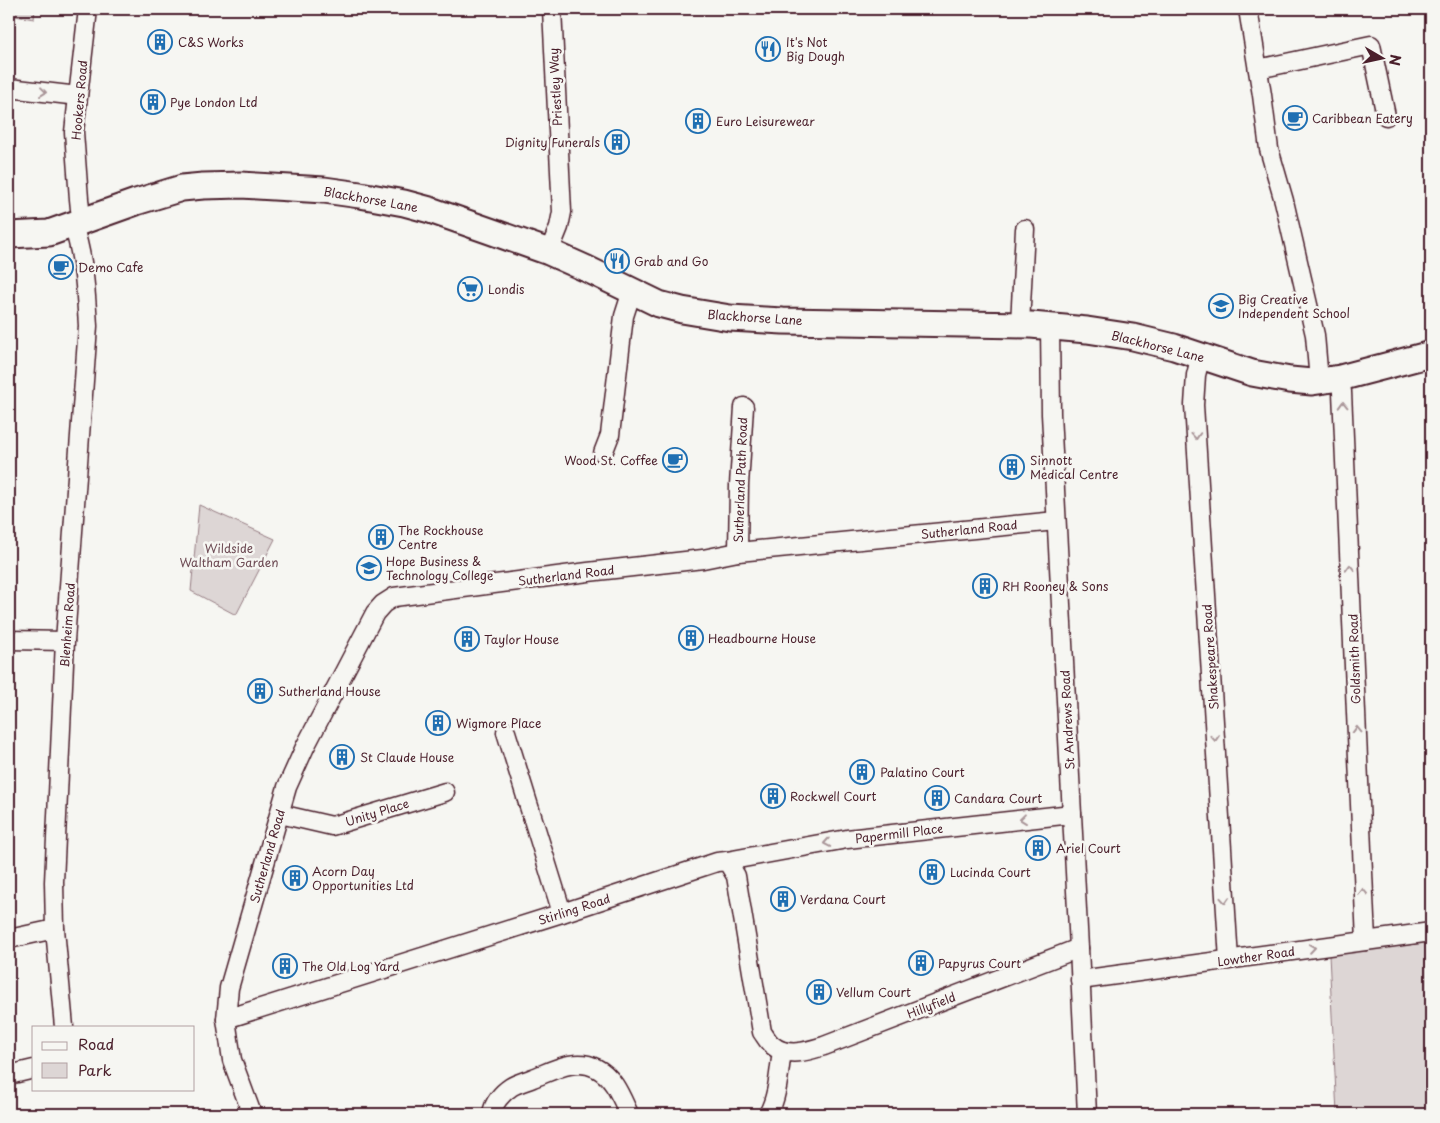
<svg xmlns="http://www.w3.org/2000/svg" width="1440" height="1123" font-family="'Playpen Sans',sans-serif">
<rect width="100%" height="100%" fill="#f6f6f2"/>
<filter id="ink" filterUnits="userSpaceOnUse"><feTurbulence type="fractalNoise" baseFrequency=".02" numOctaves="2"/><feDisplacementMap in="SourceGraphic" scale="10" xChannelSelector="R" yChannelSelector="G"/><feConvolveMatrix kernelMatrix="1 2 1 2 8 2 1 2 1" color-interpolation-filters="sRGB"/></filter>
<g filter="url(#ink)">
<!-- green -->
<g fill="#ddd6d5" stroke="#947a80">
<polygon points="9,9 35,9 34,19 9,15"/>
<polygon points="199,505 275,539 236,615 191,591"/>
<polygon points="1431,942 1431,1114 1337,1114 1329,955"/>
</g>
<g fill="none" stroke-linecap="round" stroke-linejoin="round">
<defs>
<g id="minor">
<polyline points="1248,9 1262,95 1269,149 1284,201 1315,335 1319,381"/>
<polyline points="1258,69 1371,45 1386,116"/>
<polyline points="9,88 78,96"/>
<polyline points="84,219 80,209 79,199 74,132 88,9"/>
<polyline points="549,252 559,227 562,212 552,9"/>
<polyline points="1020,324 1025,229"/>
<polyline points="1050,326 1051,414 1079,948 1087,1114"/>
<polyline points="1201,355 1196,375 1194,405 1229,960"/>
<polyline points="1340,378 1342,392 1366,941"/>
<polyline points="603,453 610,435 624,316 632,291"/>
<polyline points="738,552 739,485 744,407"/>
<polyline points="9,640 65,641"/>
<polyline points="506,732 562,913"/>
<polyline points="280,814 332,826 445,792"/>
<polyline points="727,861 847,839 1072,814"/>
<polyline points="9,939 55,929"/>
<polyline points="1080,980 1431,932"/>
<path d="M226,1019L562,913L717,862L727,861L736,876L762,1032C765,1036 768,1042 772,1045C787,1058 808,1051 824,1046L1079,948"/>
<path d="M64,1027L55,929L54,882L65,641L88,326C86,292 84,258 73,225"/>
<polyline points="9,1075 34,1069"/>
<polyline points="252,1114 232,1060 226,1019 229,988 287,787 305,747 375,613 383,604 394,597 588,572 703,559 738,552 1056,521"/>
<path d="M492,1114C493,1103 502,1093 511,1087C517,1083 526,1081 533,1078C552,1071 576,1057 596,1068C614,1077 621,1097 629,1114"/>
<path d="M768,1114C778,1097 779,1071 782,1051"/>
</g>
<polyline id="secondary" points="9,235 49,233 136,202 182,188 203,186 241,185 324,190 360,195 404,203 430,210 490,231 549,252 587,269 659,304 682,310 730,318 783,321 1031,325 1087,330 1133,337 1174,347 1252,373 1290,380 1312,382 1340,378 1431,354"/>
</defs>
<!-- minor casing -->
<use href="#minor" stroke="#4a1f2b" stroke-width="21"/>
<!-- secondary casing -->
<use href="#secondary" stroke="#4a1f2b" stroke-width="29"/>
<!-- minor -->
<use href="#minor" stroke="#f6f6f2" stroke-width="18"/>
<!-- secondary -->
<use href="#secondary" stroke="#f6f6f2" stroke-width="25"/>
</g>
<!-- one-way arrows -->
<defs><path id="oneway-chevron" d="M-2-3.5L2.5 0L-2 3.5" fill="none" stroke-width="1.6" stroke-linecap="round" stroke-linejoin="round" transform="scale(1.25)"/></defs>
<g stroke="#a99598">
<use href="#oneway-chevron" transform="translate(43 92) rotate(7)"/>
<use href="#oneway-chevron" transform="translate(1343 405) rotate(-92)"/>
<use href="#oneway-chevron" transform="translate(1196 436) rotate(86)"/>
<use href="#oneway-chevron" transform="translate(1350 568) rotate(-92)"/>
<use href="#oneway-chevron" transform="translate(1357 730) rotate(-92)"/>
<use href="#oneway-chevron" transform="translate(1215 738) rotate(86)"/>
<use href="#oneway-chevron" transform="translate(1023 819) rotate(173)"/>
<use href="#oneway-chevron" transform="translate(827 843) rotate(170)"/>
<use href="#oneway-chevron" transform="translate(1363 892) rotate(-92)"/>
<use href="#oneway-chevron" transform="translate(1225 900) rotate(86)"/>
<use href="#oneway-chevron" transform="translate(1312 948) rotate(-8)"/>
</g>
</g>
<!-- icons -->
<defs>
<symbol id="building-ring" viewBox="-11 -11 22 22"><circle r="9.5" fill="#f6f6f2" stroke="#1f6fb2" stroke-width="1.5"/><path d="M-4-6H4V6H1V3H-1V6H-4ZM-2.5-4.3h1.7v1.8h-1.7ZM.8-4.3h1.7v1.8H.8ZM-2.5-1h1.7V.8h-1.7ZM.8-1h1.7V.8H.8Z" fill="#1f6fb2"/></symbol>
<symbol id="restaurant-ring" viewBox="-11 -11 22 22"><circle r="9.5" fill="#f6f6f2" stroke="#1f6fb2" stroke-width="1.5"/><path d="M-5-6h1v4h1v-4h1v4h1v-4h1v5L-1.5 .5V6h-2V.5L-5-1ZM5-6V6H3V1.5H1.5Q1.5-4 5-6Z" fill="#1f6fb2"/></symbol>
<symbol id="cafe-ring" viewBox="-11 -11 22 22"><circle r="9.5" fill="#f6f6f2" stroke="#1f6fb2" stroke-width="1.5"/><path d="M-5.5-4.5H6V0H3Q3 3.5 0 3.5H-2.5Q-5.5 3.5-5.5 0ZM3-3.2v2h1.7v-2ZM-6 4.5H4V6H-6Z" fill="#1f6fb2"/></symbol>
<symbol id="supermarket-ring" viewBox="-11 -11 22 22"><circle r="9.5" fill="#f6f6f2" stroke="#1f6fb2" stroke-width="1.5"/><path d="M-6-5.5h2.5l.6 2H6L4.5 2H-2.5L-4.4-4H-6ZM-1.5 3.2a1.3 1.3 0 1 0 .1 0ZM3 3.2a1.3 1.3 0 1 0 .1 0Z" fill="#1f6fb2"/></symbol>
<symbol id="school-ring" viewBox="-11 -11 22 22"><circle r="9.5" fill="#f6f6f2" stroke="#1f6fb2" stroke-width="1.5"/><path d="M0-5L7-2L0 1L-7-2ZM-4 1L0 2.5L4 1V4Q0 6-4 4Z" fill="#1f6fb2"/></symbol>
<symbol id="university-ring" viewBox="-11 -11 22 22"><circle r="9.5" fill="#f6f6f2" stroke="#1f6fb2" stroke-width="1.5"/><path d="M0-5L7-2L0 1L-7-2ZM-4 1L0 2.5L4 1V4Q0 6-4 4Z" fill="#1f6fb2"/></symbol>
</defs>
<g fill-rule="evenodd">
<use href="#building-ring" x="146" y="28" width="28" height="28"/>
<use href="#restaurant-ring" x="754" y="35" width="28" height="28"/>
<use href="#building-ring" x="139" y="88" width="28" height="28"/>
<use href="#cafe-ring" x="1281" y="104" width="28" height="28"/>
<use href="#building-ring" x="684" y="107" width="28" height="28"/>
<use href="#building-ring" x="603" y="128" width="28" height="28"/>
<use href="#restaurant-ring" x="603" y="247" width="28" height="28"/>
<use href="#cafe-ring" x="47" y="253" width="28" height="28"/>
<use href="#supermarket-ring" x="456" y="275" width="28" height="28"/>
<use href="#school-ring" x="1207" y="292" width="28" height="28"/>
<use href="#cafe-ring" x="661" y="446" width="28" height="28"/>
<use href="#building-ring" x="998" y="453" width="28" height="28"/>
<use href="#building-ring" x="367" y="523" width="28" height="28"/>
<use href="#university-ring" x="355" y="554" width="28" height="28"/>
<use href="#building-ring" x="971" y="572" width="28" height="28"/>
<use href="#building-ring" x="677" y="624" width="28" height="28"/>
<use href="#building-ring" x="453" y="625" width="28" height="28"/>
<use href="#building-ring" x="246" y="677" width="28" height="28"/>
<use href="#building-ring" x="424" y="709" width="28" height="28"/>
<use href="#building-ring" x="328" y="743" width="28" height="28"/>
<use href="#building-ring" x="848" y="758" width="28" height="28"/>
<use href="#building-ring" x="759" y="782" width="28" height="28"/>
<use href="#building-ring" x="923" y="784" width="28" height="28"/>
<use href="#building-ring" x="1024" y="834" width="28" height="28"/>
<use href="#building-ring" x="918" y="858" width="28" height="28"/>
<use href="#building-ring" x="281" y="864" width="28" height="28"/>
<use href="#building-ring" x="769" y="885" width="28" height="28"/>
<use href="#building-ring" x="907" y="949" width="28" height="28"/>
<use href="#building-ring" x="271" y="952" width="28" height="28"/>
<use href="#building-ring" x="805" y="978" width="28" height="28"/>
</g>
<g text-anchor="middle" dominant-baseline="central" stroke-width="5" stroke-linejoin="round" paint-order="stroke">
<!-- poi labels -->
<g font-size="12" fill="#4a1f2b" stroke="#f6f6f2" text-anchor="start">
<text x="178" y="42">C&amp;S Works</text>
<text x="786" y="42">It's Not<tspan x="786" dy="14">Big Dough</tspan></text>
<text x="170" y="102">Pye London Ltd</text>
<text x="1312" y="118">Caribbean Eatery</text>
<text x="716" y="121">Euro Leisurewear</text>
<text x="600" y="142" text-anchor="end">Dignity Funerals</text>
<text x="634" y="261">Grab and Go</text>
<text x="78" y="267">Demo Cafe</text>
<text x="488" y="289">Londis</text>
<text x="1238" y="299">Big Creative<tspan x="1238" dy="14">Independent School</tspan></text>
<text x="658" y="460" text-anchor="end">Wood St. Coffee</text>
<text x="1030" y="460">Sinnott<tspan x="1030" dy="14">Medical Centre</tspan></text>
<text x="398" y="530">The Rockhouse<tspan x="398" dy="14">Centre</tspan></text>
<text x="386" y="561">Hope Business &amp;<tspan x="386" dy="14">Technology College</tspan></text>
<text x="1002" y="586">RH Rooney &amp; Sons</text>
<text x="708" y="638">Headbourne House</text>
<text x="484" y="639">Taylor House</text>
<text x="278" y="691">Sutherland House</text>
<text x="456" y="723">Wigmore Place</text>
<text x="360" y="757">St Claude House</text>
<text x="880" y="772">Palatino Court</text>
<text x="790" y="796">Rockwell Court</text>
<text x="954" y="798">Candara Court</text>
<text x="1056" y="848">Ariel Court</text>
<text x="312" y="871">Acorn Day<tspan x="312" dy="14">Opportunities Ltd</tspan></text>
<text x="950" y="872">Lucinda Court</text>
<text x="800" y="899">Verdana Court</text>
<text x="938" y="963">Papyrus Court</text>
<text x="302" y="966">The Old Log Yard</text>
<text x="836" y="992">Vellum Court</text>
</g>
<!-- street labels -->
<g font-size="12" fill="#4a1f2b" stroke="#f6f6f2">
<text transform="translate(555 87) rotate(-93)">Priestley Way</text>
<text transform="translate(79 100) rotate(-85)">Hookers Road</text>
<text transform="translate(371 199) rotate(10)">Blackhorse Lane</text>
<text transform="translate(755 317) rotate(4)">Blackhorse Lane</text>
<text transform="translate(1158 346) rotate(14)">Blackhorse Lane</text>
<text transform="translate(740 480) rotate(-88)">Sutherland Path Road</text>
<text transform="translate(969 529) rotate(-6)">Sutherland Road</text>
<text transform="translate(566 575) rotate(-7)">Sutherland Road</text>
<text transform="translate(67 625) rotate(-86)">Blenheim Road</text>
<text transform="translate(1210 657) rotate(-94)">Shakespeare Road</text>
<text transform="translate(1354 659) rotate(-92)">Goldsmith Road</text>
<text transform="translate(1067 720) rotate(-93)">St Andrews Road</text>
<text transform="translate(377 812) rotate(-17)">Unity Place</text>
<text transform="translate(899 833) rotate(-7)">Papermill Place</text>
<text transform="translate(267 856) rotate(-74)">Sutherland Road</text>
<text transform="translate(574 909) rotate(-18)">Stirling Road</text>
<text transform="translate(1256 956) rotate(-8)">Lowther Road</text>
<text transform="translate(931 1005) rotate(-21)">Hillyfield</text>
</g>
<!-- park labels -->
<g font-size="12" fill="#6f4d56" stroke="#f6f6f2">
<text x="229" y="548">Wildside<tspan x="229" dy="14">Waltham Garden</tspan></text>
</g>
</g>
<!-- margin -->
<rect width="1440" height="1123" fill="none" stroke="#f6f6f2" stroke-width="30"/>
<rect x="15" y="15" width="1410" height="1093" fill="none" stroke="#4a1f2b" stroke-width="2" filter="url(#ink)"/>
<!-- legend -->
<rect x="32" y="1026" width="162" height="65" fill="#f6f6f2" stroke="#b1a0a2"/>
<rect x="42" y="1042" width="25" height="8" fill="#f6f6f2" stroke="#b1a0a2"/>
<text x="78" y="1050" font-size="15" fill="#4a1f2b">Road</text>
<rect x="42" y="1063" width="25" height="15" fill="#ddd6d5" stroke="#b1a0a2"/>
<text x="78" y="1076" font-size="15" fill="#4a1f2b">Park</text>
<!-- north arrow -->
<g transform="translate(1382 58) rotate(99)" stroke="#f6f6f2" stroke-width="4" paint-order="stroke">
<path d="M0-4L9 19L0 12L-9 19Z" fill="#4a1f2b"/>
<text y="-8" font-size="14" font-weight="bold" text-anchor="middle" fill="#4a1f2b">N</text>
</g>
</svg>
